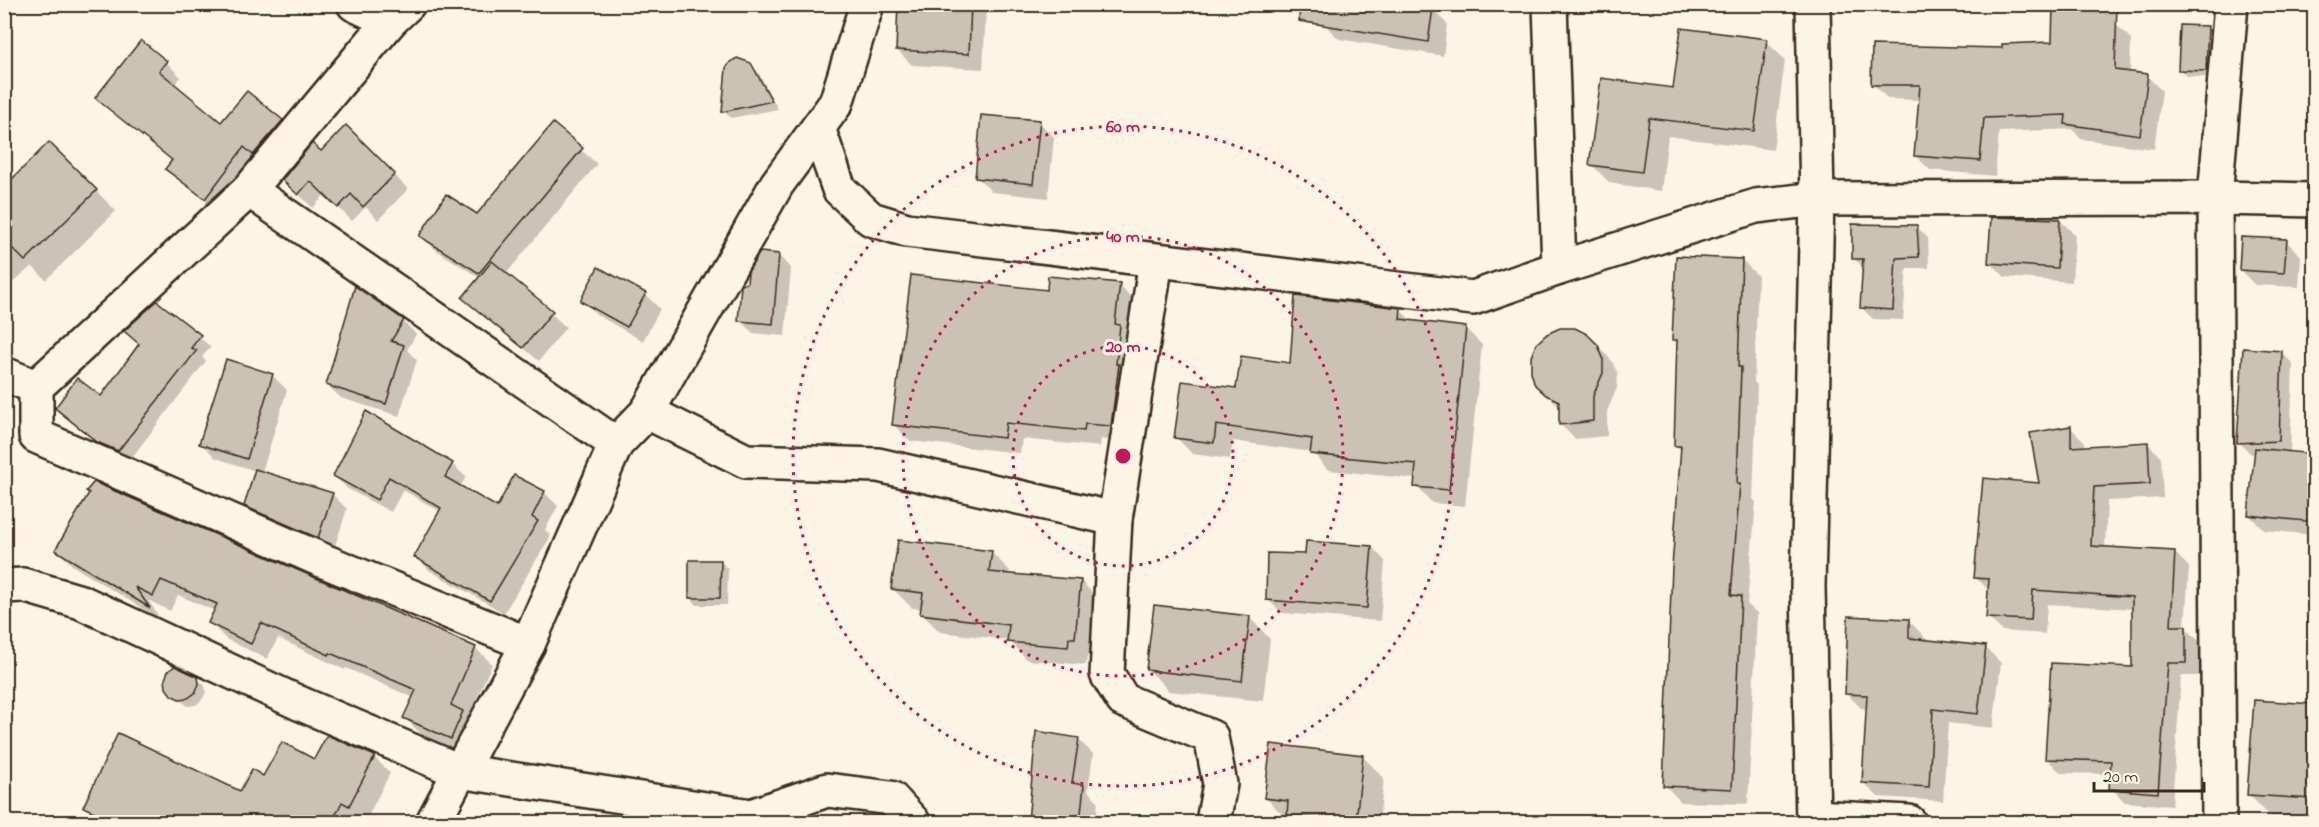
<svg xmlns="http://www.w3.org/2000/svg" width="2319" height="827" font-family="'Indie Flower',sans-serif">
<rect width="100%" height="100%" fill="#fcf5e5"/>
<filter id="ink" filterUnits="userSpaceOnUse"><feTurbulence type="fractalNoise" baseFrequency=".0167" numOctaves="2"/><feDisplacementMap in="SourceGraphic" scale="12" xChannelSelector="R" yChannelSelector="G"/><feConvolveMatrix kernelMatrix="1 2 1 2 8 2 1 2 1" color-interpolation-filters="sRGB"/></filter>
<g filter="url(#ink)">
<!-- shadow -->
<g fill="#0003">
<polygon points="4,4 15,4 4,22"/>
<polygon points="900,4 983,4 986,8 983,69 912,65 897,50"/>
<polygon points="1432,9 1447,24 1443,56 1339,39 1324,24"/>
<polygon points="2116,24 2131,39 2130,73 2147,76 2162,91 2154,149 2081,139 2072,129 1999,132 1995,176 1930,170 1915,155 1920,100 1888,99 1873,84 2004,49 2053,44"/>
<polygon points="2207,28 2214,35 2212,78 2187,76 2179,69"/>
<polygon points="1766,41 1785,60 1773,150 1668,136 1661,191 1610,183 1591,164 1675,89"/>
<polygon points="166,62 181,77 174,85 221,124 282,121 297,136 220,213 167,169 173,162 97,98"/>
<polygon points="750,64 758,72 778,109 731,118 724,111"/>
<polygon points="1039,122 1054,137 1048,198 992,192 977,177"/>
<polygon points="553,125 597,164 506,274 566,327 539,361 464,298 480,278 436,250 421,235 478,215"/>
<polygon points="346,127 408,189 378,220 366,207 352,221 325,194 313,208 298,194 321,153"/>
<polygon points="49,144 116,211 46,280 32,266 4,290 4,189"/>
<polygon points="2060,220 2075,235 2072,282 2005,277 1990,262"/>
<polygon points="1917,227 1928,238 1929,268 1907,268 1903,320 1873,319 1862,308 1864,268 1853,258"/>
<polygon points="2286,241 2301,256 2299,287 2255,285 2240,270"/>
<polygon points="778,255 791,268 785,336 753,333 740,320 748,284"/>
<polygon points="1742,260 1758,276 1754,382 1757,385 1753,499 1756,502 1747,604 1757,613 1748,804 1681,802 1665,785 1682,452 1676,445 1678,344 1674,339"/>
<polygon points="1119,285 1135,301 1127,442 1101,439 1100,447 1022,439 1020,453 910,441 894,425"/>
<polygon points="645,294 660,309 643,341 597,315 582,300"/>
<polygon points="157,303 211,347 202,357 206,361 129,461 110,452 57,410 78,380 101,398 140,345 126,331"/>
<polygon points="1400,310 1412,321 1465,328 1482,345 1465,506 1432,503 1416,486 1416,479 1328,470 1312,452 1233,441 1230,459 1192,454 1176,437 1237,390"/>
<polygon points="403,321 416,334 407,350 417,360 399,416 341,398 327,385"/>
<polygon points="1587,335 1612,361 1618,374 1617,388 1607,411 1607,436 1575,439 1560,424 1560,408 1552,400 1565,406 1567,403 1548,396 1537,385"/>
<polygon points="2281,352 2293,364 2290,453 2314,455 2314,535 2264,530 2249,515 2256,453 2251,454 2239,442"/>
<polygon points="272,375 287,390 262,472 332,494 347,509 333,552 260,520 245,505 256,471 216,458 201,443"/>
<polygon points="2071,428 2085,442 2085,448 2147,443 2161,457 2163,498 2107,501 2105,549 2175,553 2189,567 2185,627 2200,642 2200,676 2181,676 2172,806 2125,802 2111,788 2112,774 2061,773 2047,759 2133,668 2134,609 2047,604 2045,634 2002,631 1988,617 1990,591 1976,578 2040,484"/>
<polygon points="452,464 466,477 460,487 498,509 544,492 558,506 545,530 551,536 504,613 429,570 416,556 441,512 403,490 391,512 348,489 335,476"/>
<polygon points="1372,547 1385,561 1380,621 1282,613 1268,600 1307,556"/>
<polygon points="57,550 475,648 492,664 468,718 479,728 467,754 421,734 405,718 414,698 346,668 345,670 278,638 267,659 226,639 210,623 215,611 178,595 170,611 148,600 161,620 73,566"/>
<polygon points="991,552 1010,571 1009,575 1081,581 1099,600 1094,656 1087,656 1086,665 1027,660 1009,640 940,632 922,614 922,609 912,608 893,589"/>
<polygon points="721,562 728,569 727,605 697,605 690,597"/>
<polygon points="1249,617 1270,639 1263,701 1169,691 1148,669"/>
<polygon points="1909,621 1924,636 1923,641 1986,648 2001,663 1993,728 1948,723 1943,801 1878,797 1863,782 1868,709 1861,708 1846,693"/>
<polygon points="197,678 205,686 206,692 202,700 196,705 188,706 172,694"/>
<polygon points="2255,701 2314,706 2314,819 2270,816 2248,794"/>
<polygon points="1037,733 1078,739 1093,754 1088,791 1098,801 1096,822 1029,822"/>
<polygon points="374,757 390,773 365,822 100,822 84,806 241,793 264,778 315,761"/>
<polygon points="1363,757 1384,778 1379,822 1296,822 1287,819 1266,798"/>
<polygon points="465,814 519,822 463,822"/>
</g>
<!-- building -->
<g fill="#ccc2b3" stroke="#3b2a1e" stroke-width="1.5">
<polygon points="898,4 971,4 969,54 896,50"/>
<polygon points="1300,4 1414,4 1433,8 1428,42 1299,21"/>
<polygon points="2053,4 2117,4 2115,70 2148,74 2140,135 2065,124 2066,115 1984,118 1980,161 1914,156 1920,85 1871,85 1872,45 2002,48 2002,44 2052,42"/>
<polygon points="2180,25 2208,26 2206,71 2178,70"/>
<polygon points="1681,28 1767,39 1754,131 1649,118 1642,172 1589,165 1601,78 1673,88"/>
<polygon points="141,40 167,61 159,71 221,122 247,91 283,120 253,155 244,147 205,199 165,169 172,160 95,98"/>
<polygon points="737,58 751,63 772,101 722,112 726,68 730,62"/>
<polygon points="981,115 1040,120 1033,184 975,178"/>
<polygon points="553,123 583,148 479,273 419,236 446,194 477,214"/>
<polygon points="346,125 395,174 363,207 351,194 338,208 310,181 298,195 282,180 312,143 321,151"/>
<polygon points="49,142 97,190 25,261 4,240 4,187"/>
<polygon points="1991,217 2060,219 2057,268 1988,263"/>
<polygon points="1852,224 1917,225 1919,257 1896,258 1893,310 1860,308 1863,259 1852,259"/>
<polygon points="2241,237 2287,239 2284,273 2239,270"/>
<polygon points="760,252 779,254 773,324 738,321 741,285 747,283 748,272"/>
<polygon points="1676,256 1742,259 1738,367 1741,367 1737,484 1740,484 1731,595 1741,596 1732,789 1663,786 1672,567 1681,446 1674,446 1677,340 1672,340"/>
<polygon points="492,261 553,311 523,348 462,298"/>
<polygon points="598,267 646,293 627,327 580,301"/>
<polygon points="911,275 1047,290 1048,276 1120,283 1115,324 1120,325 1116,364 1119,364 1111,426 1085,424 1084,431 1006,423 1004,438 892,425"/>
<polygon points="355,286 404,320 391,341 404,345 386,404 326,385"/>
<polygon points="1295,296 1401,308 1400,319 1466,327 1449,490 1414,487 1416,464 1310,454 1312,439 1216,425 1214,443 1174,438 1182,381 1236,388 1241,356 1290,363"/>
<polygon points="157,301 201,335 191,348 197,350 118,451 97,442 55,408 77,378 101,396 139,344 124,331"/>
<polygon points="1560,328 1575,328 1587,334 1598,345 1603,358 1603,373 1593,396 1593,421 1559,425 1559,401 1546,395 1535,385 1531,372 1531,357 1536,344 1547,334"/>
<polygon points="2243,348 2282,351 2279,441 2237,443"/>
<polygon points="226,359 273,374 247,459 199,444"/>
<polygon points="366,411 453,463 445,477 497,507 514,475 545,491 532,517 538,521 490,601 414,557 441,508 389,477 377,500 333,476"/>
<polygon points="2071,426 2071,447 2148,442 2150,484 2094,487 2091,546 2175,551 2171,626 2186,626 2186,663 2168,663 2158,793 2109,789 2111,761 2045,759 2051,663 2132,667 2132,597 2033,590 2031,620 1986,618 1989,579 1974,578 1983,478 2039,483 2030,433"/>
<polygon points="2255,448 2314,454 2314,522 2248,515"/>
<polygon points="255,469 333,493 318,538 244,506"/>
<polygon points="94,482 476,647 451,705 463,711 451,739 403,718 416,690 330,653 329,655 261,623 251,644 208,623 217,604 161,580 153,596 135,587 150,608 55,550 89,493 86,491"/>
<polygon points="898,540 992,551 989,572 1081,580 1075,638 1069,638 1068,647 1007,642 1009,625 920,614 923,593 891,589"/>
<polygon points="1306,541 1372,546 1367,608 1266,600 1267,553 1305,554"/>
<polygon points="689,560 721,560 720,598 689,598"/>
<polygon points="1154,605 1250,616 1242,681 1146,670"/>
<polygon points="1848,616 1909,619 1909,638 1986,646 1978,714 1933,709 1929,787 1862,783 1867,695 1845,694"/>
<polygon points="175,666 198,677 199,684 195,693 188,698 179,699 171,695 166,688 165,679 168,671"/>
<polygon points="2254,700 2314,704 2314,799 2247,795"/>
<polygon points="1036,731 1079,738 1072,783 1084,785 1080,822 1028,822"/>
<polygon points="118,733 240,791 252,769 263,776 282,742 314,759 327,735 375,756 349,806 342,802 332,822 116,822 83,807"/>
<polygon points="1271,744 1363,755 1356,822 1287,816 1288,801 1264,798"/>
</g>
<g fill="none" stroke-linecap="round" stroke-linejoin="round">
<defs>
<g id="street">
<polyline points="354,4 390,21"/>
<polyline points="408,4 390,21 249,190 36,387 36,436 324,561 528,644"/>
<polyline points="1550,4 1559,268"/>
<polyline points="1813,4 1817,199 1808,587 1813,822"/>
<polyline points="818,128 839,189 871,219 907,230 1473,298 1559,268 1756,206 1817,199 2215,198 2314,200"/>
<polyline points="249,190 616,444"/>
<polyline points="1156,261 1115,519 1107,674 1123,700 1211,737 1220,784 1213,822"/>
<polyline points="4,374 36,387"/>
<polyline points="647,412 746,461 878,465 1115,519"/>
<polyline points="4,586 23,585 81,602 299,703 459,771 751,816 827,790 891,798 913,822"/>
<polyline points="1814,817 1909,822"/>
<polyline points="433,822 528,644 616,444 647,412 777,184 836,103 867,4"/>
<polyline points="2219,822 2215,198 2231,4"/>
</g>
</defs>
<!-- street casing -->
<use href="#street" stroke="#3b2a1e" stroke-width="38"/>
<!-- street -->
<use href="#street" stroke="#fcf5e5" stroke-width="33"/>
</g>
</g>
<!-- distance rings -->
<g fill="none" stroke="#c2185b" stroke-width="3" stroke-dasharray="3 6">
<circle cx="1123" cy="456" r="110"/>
<circle cx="1123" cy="456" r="220"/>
<circle cx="1123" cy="456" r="330"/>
</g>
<circle cx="1123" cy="456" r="9" fill="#c2185b" stroke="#fcf5e5" stroke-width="3"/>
<g font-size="18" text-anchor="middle" font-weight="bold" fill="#c2185b" stroke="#fcf5e5" stroke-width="6" stroke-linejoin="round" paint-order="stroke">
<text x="1123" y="132">60 m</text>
<text x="1123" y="242">40 m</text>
<text x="1123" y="352">20 m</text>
</g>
<!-- margin -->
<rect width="2319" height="827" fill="none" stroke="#fcf5e5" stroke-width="24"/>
<rect x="12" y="12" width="2295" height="803" fill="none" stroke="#3b2a1e" stroke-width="2" filter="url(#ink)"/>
<!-- scale -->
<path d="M2094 782v9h110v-9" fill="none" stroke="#3b2a1e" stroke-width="3"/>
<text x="2103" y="782" font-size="18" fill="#3b2a1e" stroke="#fcf5e5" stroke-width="4.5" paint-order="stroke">20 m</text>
</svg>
